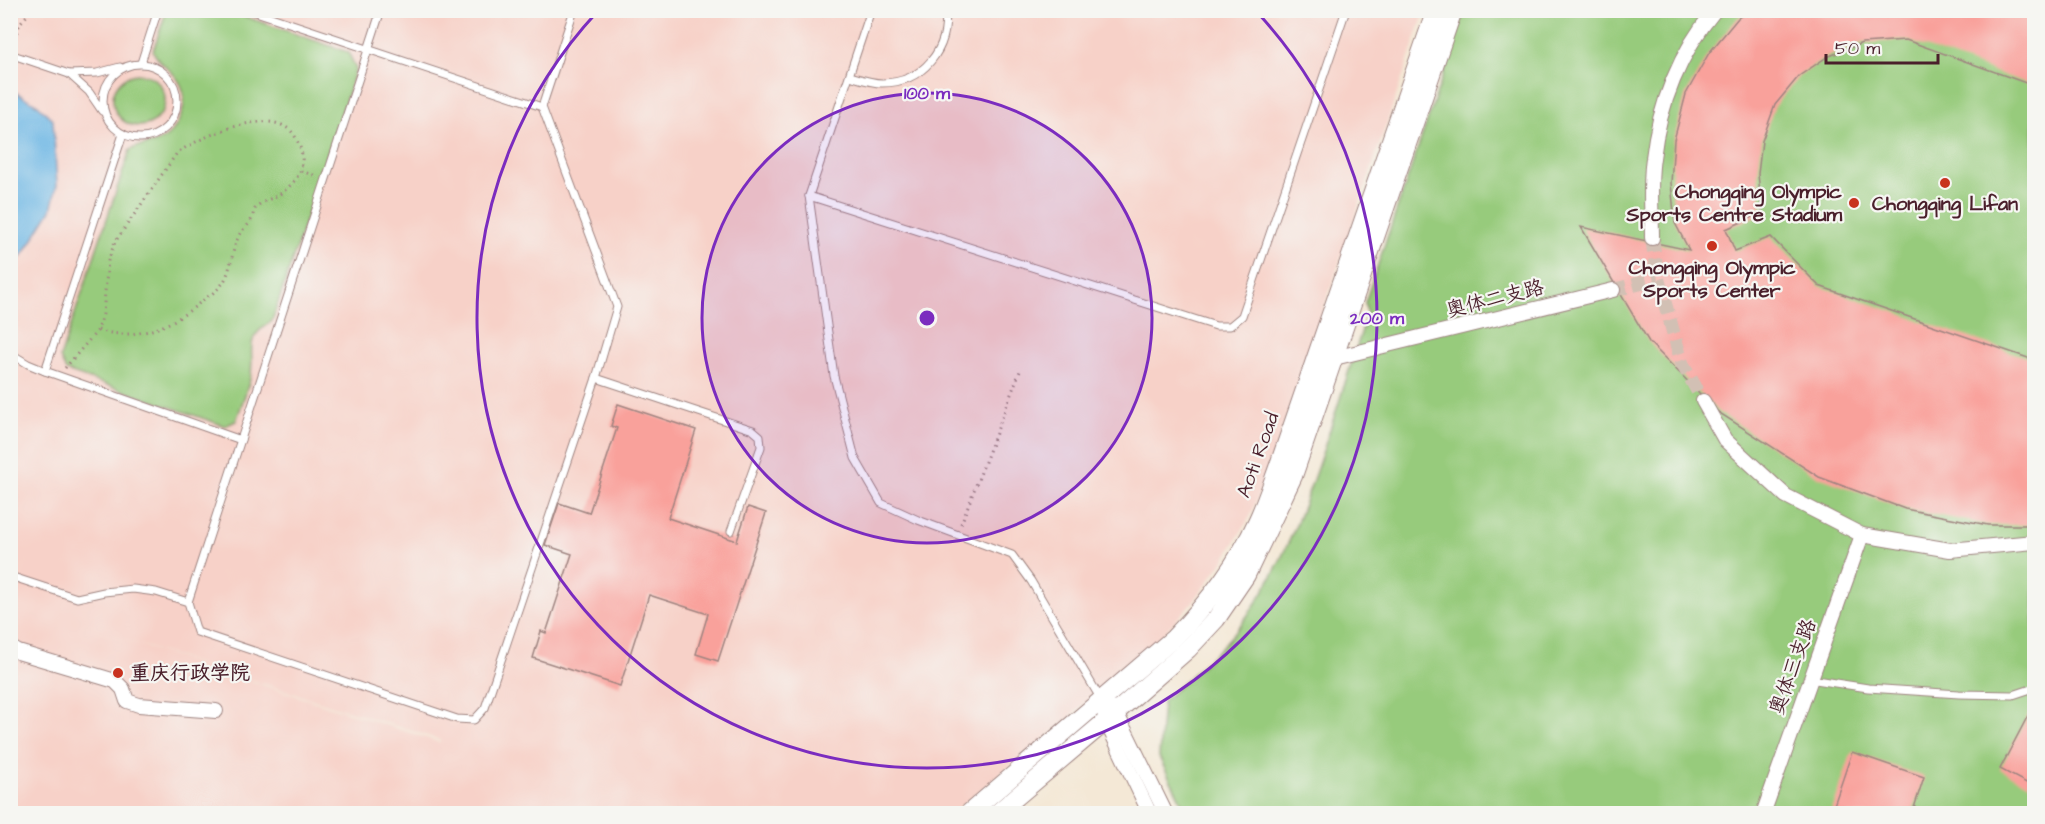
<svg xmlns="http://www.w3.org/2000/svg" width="2045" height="824" font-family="'Architects Daughter','LXGW WenKai TC',sans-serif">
<rect width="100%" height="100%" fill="#f6f6f2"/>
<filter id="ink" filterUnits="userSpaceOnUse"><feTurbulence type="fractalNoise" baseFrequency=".0167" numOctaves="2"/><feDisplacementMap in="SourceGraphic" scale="12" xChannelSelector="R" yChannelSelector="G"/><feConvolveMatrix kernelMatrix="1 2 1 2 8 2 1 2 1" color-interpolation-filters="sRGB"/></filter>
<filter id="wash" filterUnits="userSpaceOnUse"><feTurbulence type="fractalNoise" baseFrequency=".008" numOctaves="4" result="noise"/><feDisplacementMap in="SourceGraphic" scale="24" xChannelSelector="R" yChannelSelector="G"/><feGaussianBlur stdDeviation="1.35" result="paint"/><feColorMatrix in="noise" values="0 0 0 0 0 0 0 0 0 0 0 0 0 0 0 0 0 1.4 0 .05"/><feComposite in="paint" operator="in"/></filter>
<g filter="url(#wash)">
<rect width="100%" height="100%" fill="#f4e8d6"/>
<!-- built -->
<path fill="#f7d1c8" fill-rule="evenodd" d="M11,11H1425L1271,463L1250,517L1222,563L1194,601L1165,632L1119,671L1068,719L952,813H11ZM72,623L440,740V742H439Z"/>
<!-- green -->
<g fill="#97cb7c" stroke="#707554" stroke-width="1.5">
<path d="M172,10L229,11L348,52L356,69L272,321C240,341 257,351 250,379C246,393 241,407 236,421L225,426L66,371L60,358L130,150C139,144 147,146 157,142C178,134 191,103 180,83C173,69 158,64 153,51L165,15Z"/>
<path d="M1465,11H2034V813H1187L1159,757L1163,701C1187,679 1214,657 1235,632C1281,575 1304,508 1327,439C1340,398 1354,356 1367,314L1365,302Z"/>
<circle cx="139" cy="100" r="26"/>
</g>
<!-- water -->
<polygon fill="#6bb5e4" stroke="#5a6a88" stroke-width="1.5" points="11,90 38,105 53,120 57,185 51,210 25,252 11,266"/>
<g id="blocks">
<!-- building -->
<g fill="#f9a19b">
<polygon points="1750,10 2034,10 2034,86 1906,40 1862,43 1827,57 1799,76 1775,105 1762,141 1758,174 1762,213 1726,229 1735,251 1771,237 1819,286 2034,360 2034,525 1988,525 1905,509 1819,477 1718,412 1649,342 1581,227 1689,250 1675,223 1671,183 1674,140 1686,94 1709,53 1738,18"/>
<polygon points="618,404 696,430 668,518 737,541 748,507 766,513 718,661 696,654 708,614 649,595 620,686 533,658 541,631 546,633 572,554 545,545 559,503 589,513 617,428 611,426"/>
<polygon points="2034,704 2034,787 2000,769"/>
<polygon points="1852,752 1924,777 1912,814 1831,814"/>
</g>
</g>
</g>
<g filter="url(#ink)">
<use href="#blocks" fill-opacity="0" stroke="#9f8480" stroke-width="1.5"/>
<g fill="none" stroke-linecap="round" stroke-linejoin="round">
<!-- street-tunnel -->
<g stroke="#d2c0b4" stroke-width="14" stroke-dasharray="14 7" stroke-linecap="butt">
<polyline points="1652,238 1658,279 1682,363 1703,401"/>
<polyline points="1613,290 1658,279"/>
</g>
<defs>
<g id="lane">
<polyline points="250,10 542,107 574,10"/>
<polyline points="871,10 809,196 834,376 855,458 881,503 918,520 1012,555 1031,581 1100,698"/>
<polyline points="10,54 69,74"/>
<polyline points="141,63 158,10"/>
<circle cx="140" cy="101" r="37"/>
<path d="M850,76C860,79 871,83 882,83C923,83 950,49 945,10"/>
<polyline points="102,111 89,92 69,74 97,73 120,67"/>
<polyline points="809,196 1216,326 1230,326 1242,316 1346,10"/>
<polyline points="10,353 28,364 45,371 241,440"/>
<polyline points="45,371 123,134"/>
<polyline points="596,378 753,430 760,436 761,447 731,531"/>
<polyline points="10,576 77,598 104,592 133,589 156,592 188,602 197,632 457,719 474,720 485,708 596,378 617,307 542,107"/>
<polyline points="188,602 381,10"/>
<polyline points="1809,679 1868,688 1959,694 2013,695 2034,688"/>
</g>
<g id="street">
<path d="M1652,238C1652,212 1649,184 1653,158C1659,105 1680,52 1715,10"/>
<polyline points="1326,360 1613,290"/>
<polyline points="1703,401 1725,440 1786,496 1862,535 1950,550 2034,542"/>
<polyline points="10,647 18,652 115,681 123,689 127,701 139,705 216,711"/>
<polyline points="1110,707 1116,712 1166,814"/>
<polyline points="1104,712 1106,721 1150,814"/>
<polyline points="1763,814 1862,535"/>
</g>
<g id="secondary">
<path d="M968,814L1174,638C1208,603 1237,566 1257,522C1266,503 1272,484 1279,465L1436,10"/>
<polyline points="996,814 1106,721 1188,649 1216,619 1246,575 1293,476 1453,10"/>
</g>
</defs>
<!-- lane casing -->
<use href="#lane" stroke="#9f8480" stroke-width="9"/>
<!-- street casing -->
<use href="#street" stroke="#9f8480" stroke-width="16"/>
<!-- secondary casing -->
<use href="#secondary" stroke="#9f8480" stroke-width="20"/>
<!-- path -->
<g stroke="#9f8480" stroke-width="3" stroke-dasharray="1.5 4.5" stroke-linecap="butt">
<polyline points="13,44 20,23 32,10"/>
<polyline points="301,171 316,176"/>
<path d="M65,368L98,330L103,314L108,261L115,242L177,153C200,137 277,101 296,138C301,147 304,158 301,168C299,178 287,190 278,195C270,200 260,201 255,209C253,213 253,218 250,222C247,227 241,230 239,236C231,251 232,269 223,283C218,290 209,296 202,301C172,326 138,342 98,330"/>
<polyline points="961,524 1020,371"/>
</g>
<!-- lane -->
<use href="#lane" stroke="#fff" stroke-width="7"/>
<!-- street -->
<use href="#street" stroke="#fff" stroke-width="14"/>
<!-- secondary -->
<use href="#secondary" stroke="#fff" stroke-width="18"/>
</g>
</g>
<!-- distance rings -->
<circle cx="927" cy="318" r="225" fill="#7b2cbf" fill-opacity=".12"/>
<g fill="none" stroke="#7b2cbf" stroke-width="3">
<circle cx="927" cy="318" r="225"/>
<path d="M1256 11A450 450 0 1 1 598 11"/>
</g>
<!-- markers -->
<g fill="#c8321e" stroke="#f6f6f2" stroke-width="2">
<circle cx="1945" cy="183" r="6"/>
<circle cx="1854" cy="203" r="6"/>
<circle cx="1712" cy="246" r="6"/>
<circle cx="118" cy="673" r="6"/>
</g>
<g text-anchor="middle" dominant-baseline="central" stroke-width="4.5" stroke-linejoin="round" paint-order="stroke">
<!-- poi labels -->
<g font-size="20" font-weight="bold" fill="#4a1f2b" stroke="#f6f6f2">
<text x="1842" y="192" text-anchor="end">Chongqing Olympic<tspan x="1842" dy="23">Sports Centre Stadium</tspan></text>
<text x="1945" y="204">Chongqing Lifan</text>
<text x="1712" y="268">Chongqing Olympic<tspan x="1712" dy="23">Sports Center</tspan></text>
<text x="130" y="673" text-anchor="start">重庆行政学院</text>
</g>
<!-- street labels -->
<g font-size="20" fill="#4a1f2b" stroke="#f6f6f2">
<text transform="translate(1495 299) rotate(-14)">奥体二支路</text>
<text transform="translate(1258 455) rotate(-70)">Aoti Road</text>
<text transform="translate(1793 667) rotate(-70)">奥体三支路</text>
</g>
</g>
<circle cx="927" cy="318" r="9" fill="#7b2cbf" stroke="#f6f6f2" stroke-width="3"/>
<g font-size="18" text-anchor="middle" font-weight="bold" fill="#7b2cbf" stroke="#f6f6f2" stroke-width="4.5" stroke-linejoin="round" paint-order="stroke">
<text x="927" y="99">100 m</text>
<text x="1377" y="324">200 m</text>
</g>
<!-- margin -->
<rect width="2045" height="824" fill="none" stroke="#f6f6f2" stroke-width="36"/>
<!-- scale -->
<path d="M1826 54v9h112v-9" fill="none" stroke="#4a1f2b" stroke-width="3"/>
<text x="1835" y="54" font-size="18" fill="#4a1f2b" stroke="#f6f6f2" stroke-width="4.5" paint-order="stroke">50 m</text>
</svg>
